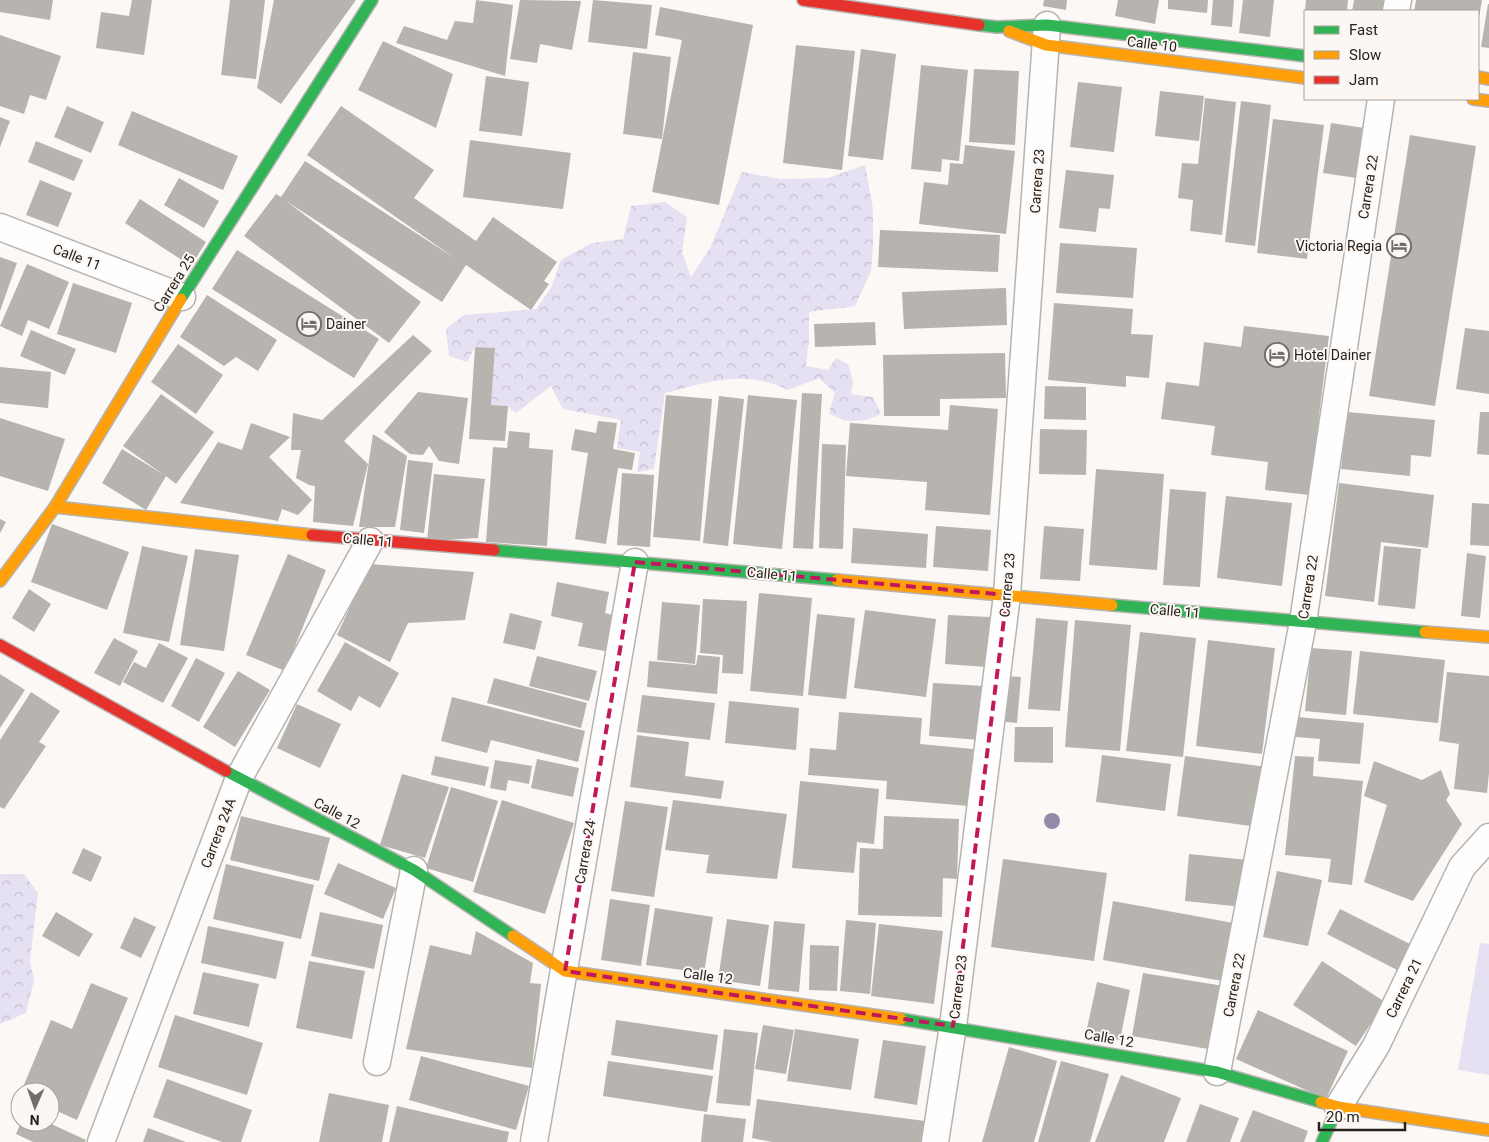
<svg xmlns="http://www.w3.org/2000/svg" width="1489" height="1142" font-family="Roboto,sans-serif">
<defs>
<pattern id="forest-crowns" width="20" height="18" patternUnits="userSpaceOnUse" patternTransform="scale(1.25)"><rect width="20" height="18" fill="#e6e0f3"/><path d="M2 6a3 3 0 1 1 6 0M12 15a3 3 0 1 1 6 0" fill="none" stroke="#c5c0d0"/></pattern>
</defs>
<rect width="100%" height="100%" fill="#fbf8f5"/>
<!-- green -->
<polygon fill="#e6e0f3" points="1480,943 1489,944 1489,1075 1458,1070"/>
<!-- forest -->
<g fill="url(#forest-crowns)">
<path d="M865,165L873,209V247L871,271L855,306L809,312V340L806,366L828,370L836,358L848,364L853,381L851,394L873,397L881,414C863,423 846,424 829,413L835,393L819,378L788,390C745,369 708,382 665,393L654,469L637,472L640,452L617,448L621,420L563,409L551,386L516,413L507,406L491,405L495,348L475,347L467,362L449,356L446,329L464,315L536,309L551,288L561,260L592,243L623,239L631,206L665,202L687,217L682,252L691,277L710,248L742,172L780,179L828,178Z"/>
<polygon points="0,874 24,874 38,893 30,961 34,980 26,1013 0,1024"/>
</g>
<!-- building -->
<g fill="#b7b3af">
<polygon points="0,0 53,0 50,20 0,12"/>
<polygon points="132,0 152,0 144,55 96,48 101,12 129,16"/>
<polygon points="230,0 265,0 256,79 221,75"/>
<polygon points="274,0 356,0 281,104 257,88"/>
<polygon points="476,0 513,5 505,76 396,43 404,26 447,40 455,21 473,23"/>
<polygon points="520,0 581,1 572,50 540,44 537,63 510,59"/>
<polygon points="593,0 652,5 647,49 588,42"/>
<polygon points="1044,0 1067,0 1066,10 1043,6"/>
<polygon points="1118,0 1159,0 1155,24 1115,16"/>
<polygon points="1168,0 1208,0 1207,13 1168,9"/>
<polygon points="1213,0 1234,0 1232,27 1211,25"/>
<polygon points="1243,0 1274,0 1270,37 1239,33"/>
<polygon points="1306,0 1348,0 1347,11 1305,11"/>
<polygon points="1354,0 1392,0 1390,11 1352,11"/>
<polygon points="1416,0 1482,0 1479,17 1478,11 1414,11"/>
<polygon points="1488,4 1489,4 1489,48 1481,47"/>
<polygon points="660,7 753,25 719,205 652,192 682,40 655,35"/>
<polygon points="0,35 61,56 46,100 30,95 24,114 0,106"/>
<polygon points="383,41 453,74 436,128 358,90"/>
<polygon points="796,45 855,51 842,170 783,163"/>
<polygon points="861,49 896,54 883,160 848,156"/>
<polygon points="633,52 671,57 662,139 623,134"/>
<polygon points="921,65 968,70 959,161 942,159 941,172 911,169"/>
<polygon points="974,69 1019,71 1015,145 969,142"/>
<polygon points="486,76 529,82 522,136 479,131"/>
<polygon points="1078,82 1122,87 1114,152 1070,147"/>
<polygon points="1160,91 1204,96 1199,141 1155,136"/>
<polygon points="1205,98 1236,102 1222,235 1190,231 1193,200 1178,198 1182,163 1198,164"/>
<polygon points="1241,101 1271,105 1255,246 1225,242"/>
<polygon points="67,106 104,122 91,153 54,137"/>
<polygon points="341,106 434,170 414,198 476,241 493,217 557,262 544,281 549,284 531,310 466,265 442,302 286,201 421,302 389,343 244,236 276,194 281,197 305,161 456,259 307,155"/>
<polygon points="132,111 238,156 223,190 118,145"/>
<polygon points="0,117 10,121 0,147"/>
<polygon points="1273,119 1324,125 1307,259 1257,253"/>
<polygon points="1331,123 1371,129 1363,179 1323,173"/>
<polygon points="1410,135 1476,146 1435,406 1369,396"/>
<polygon points="470,140 571,153 563,209 463,197"/>
<polygon points="36,141 83,160 74,181 28,162"/>
<polygon points="965,145 1015,151 1006,234 919,224 924,182 948,185 950,163 963,164"/>
<polygon points="1066,170 1114,175 1110,209 1099,208 1096,232 1059,228"/>
<polygon points="179,178 219,201 204,228 164,205"/>
<polygon points="40,180 72,193 58,227 26,215"/>
<polygon points="140,199 206,242 191,266 125,223"/>
<polygon points="880,230 1000,235 998,272 878,267"/>
<polygon points="1060,243 1137,248 1133,298 1056,293"/>
<polygon points="237,250 379,339 354,378 212,289"/>
<polygon points="0,257 17,263 0,311"/>
<polygon points="27,264 69,282 49,329 28,320 22,336 0,326"/>
<polygon points="73,283 132,303 116,353 57,334"/>
<polygon points="1006,288 1007,325 904,329 902,292"/>
<polygon points="207,295 277,340 258,371 236,357 224,366 180,337"/>
<polygon points="1054,303 1133,309 1131,334 1153,335 1149,378 1126,376 1126,387 1048,380"/>
<polygon points="875,322 876,345 815,347 814,324"/>
<polygon points="1244,326 1329,336 1309,495 1265,490 1268,462 1211,455 1215,426 1161,419 1166,382 1199,386 1204,342 1241,347"/>
<polygon points="1465,328 1489,331 1489,394 1456,389"/>
<polygon points="31,330 76,349 65,375 20,356"/>
<polygon points="413,335 432,351 344,441 368,464 353,526 313,522 315,486 309,485 296,478 301,450 291,450 293,413 322,420"/>
<polygon points="178,344 223,375 196,414 151,382"/>
<polygon points="475,347 495,348 491,405 508,406 505,441 469,439"/>
<polygon points="1005,353 1006,398 940,399 940,416 884,416 883,355"/>
<polygon points="0,367 51,372 48,408 0,403"/>
<polygon points="1045,386 1086,387 1086,420 1044,419"/>
<polygon points="418,392 468,398 459,464 439,461 429,446 423,455 410,454 384,432"/>
<polygon points="802,393 822,394 813,549 793,548"/>
<polygon points="161,394 214,432 176,484 166,476 146,510 102,483 122,449 164,475 123,446"/>
<polygon points="666,395 712,399 700,541 653,537"/>
<polygon points="748,395 797,400 782,549 733,544"/>
<polygon points="719,396 744,399 728,546 703,543"/>
<polygon points="950,405 998,409 990,515 925,510 927,482 846,476 850,423 948,430"/>
<polygon points="1347,412 1435,420 1431,457 1411,455 1410,476 1341,469"/>
<polygon points="1480,412 1489,412 1489,455 1477,454"/>
<polygon points="0,418 65,439 48,491 0,476"/>
<polygon points="598,421 617,423 613,449 635,453 632,470 618,468 606,544 575,539 588,453 571,450 575,429 596,433"/>
<polygon points="251,423 290,437 269,457 312,500 298,515 282,509 278,521 180,503 218,442 242,450"/>
<polygon points="1040,429 1087,430 1086,475 1039,474"/>
<polygon points="509,431 530,433 529,448 553,450 547,546 486,542 493,447 507,448"/>
<polygon points="373,434 407,456 395,527 359,527"/>
<polygon points="822,444 846,445 843,549 819,548"/>
<polygon points="408,460 433,463 424,533 400,530"/>
<polygon points="1096,469 1164,474 1157,570 1089,565"/>
<polygon points="622,473 654,475 650,547 617,545"/>
<polygon points="434,474 485,479 478,538 427,541"/>
<polygon points="1339,483 1434,495 1428,548 1381,542 1374,602 1325,596"/>
<polygon points="1170,489 1206,492 1200,587 1163,585"/>
<polygon points="1226,496 1292,503 1282,586 1217,578"/>
<polygon points="1472,503 1489,504 1489,546 1470,545"/>
<polygon points="0,519 6,522 0,533"/>
<polygon points="52,524 129,552 107,610 31,582"/>
<polygon points="936,526 991,530 988,571 933,567"/>
<polygon points="1044,526 1084,529 1080,581 1040,579"/>
<polygon points="853,528 928,534 926,568 851,563"/>
<polygon points="142,546 188,556 169,642 123,633"/>
<polygon points="1384,546 1421,549 1415,609 1378,605"/>
<polygon points="195,549 239,555 224,651 180,645"/>
<polygon points="1467,553 1486,556 1480,618 1461,616"/>
<polygon points="288,554 326,570 285,671 246,655"/>
<polygon points="370,564 474,572 465,620 408,623 390,662 337,635"/>
<polygon points="557,582 609,592 605,613 617,616 610,652 578,646 583,623 551,616"/>
<polygon points="29,589 51,604 34,632 12,618"/>
<polygon points="759,593 812,598 803,696 750,691"/>
<polygon points="703,599 747,601 743,674 722,673 723,655 700,653"/>
<polygon points="662,602 700,605 695,664 657,660"/>
<polygon points="865,610 936,619 926,697 854,688"/>
<polygon points="510,613 542,621 535,650 503,643"/>
<polygon points="817,614 855,618 846,699 808,695"/>
<polygon points="948,615 990,617 987,667 945,664"/>
<polygon points="1036,618 1068,621 1060,711 1028,709"/>
<polygon points="1075,620 1131,625 1120,751 1065,747"/>
<polygon points="1140,632 1196,638 1183,757 1126,751"/>
<polygon points="114,638 138,651 120,686 94,673"/>
<polygon points="1208,640 1275,648 1262,754 1196,746"/>
<polygon points="345,642 399,673 380,708 359,696 351,711 317,691"/>
<polygon points="159,643 188,658 163,703 123,682 134,662 146,668"/>
<polygon points="1311,648 1352,651 1346,715 1305,711"/>
<polygon points="1360,651 1445,660 1438,723 1353,714"/>
<polygon points="698,655 720,657 717,694 647,687 649,661 696,665"/>
<polygon points="537,656 597,671 589,701 529,686"/>
<polygon points="196,658 225,673 199,722 171,706"/>
<polygon points="238,671 270,690 235,747 203,727"/>
<polygon points="1447,672 1489,676 1489,773 1487,793 1454,789 1459,744 1439,741"/>
<polygon points="0,674 25,690 0,728"/>
<polygon points="1000,676 1021,677 1017,723 996,721"/>
<polygon points="494,678 587,703 581,728 487,703"/>
<polygon points="933,683 984,686 980,740 929,736"/>
<polygon points="31,692 60,711 39,742 46,746 4,809 0,807 0,740"/>
<polygon points="642,695 715,703 710,740 637,732"/>
<polygon points="452,697 585,731 578,762 491,740 487,753 441,741"/>
<polygon points="729,701 799,708 796,750 725,743"/>
<polygon points="297,704 341,724 320,768 277,748"/>
<polygon points="839,712 922,718 920,744 973,749 969,806 886,799 887,781 808,775 810,748 836,750"/>
<polygon points="1297,717 1364,723 1360,764 1318,761 1320,739 1296,737"/>
<polygon points="1015,727 1053,727 1053,763 1014,762"/>
<polygon points="637,735 689,742 685,776 724,781 721,799 630,787"/>
<polygon points="1102,755 1171,764 1165,811 1096,802"/>
<polygon points="435,756 489,767 485,786 431,775"/>
<polygon points="1185,756 1267,767 1258,827 1177,816"/>
<polygon points="1295,756 1314,757 1313,776 1363,781 1352,885 1328,882 1331,859 1285,855"/>
<polygon points="537,759 579,768 573,797 531,788"/>
<polygon points="495,760 532,766 529,784 508,780 506,791 490,788"/>
<polygon points="1374,761 1422,780 1441,770 1450,794 1446,800 1462,824 1413,901 1364,882 1387,805 1364,796"/>
<polygon points="402,774 449,787 425,858 380,845"/>
<polygon points="800,781 879,789 874,844 857,842 854,873 792,868"/>
<polygon points="451,787 498,801 473,882 426,868"/>
<polygon points="502,800 574,823 545,914 473,892"/>
<polygon points="673,800 787,814 777,879 706,873 709,855 665,850"/>
<polygon points="625,801 668,807 654,897 611,891"/>
<polygon points="241,816 330,838 319,881 230,860"/>
<polygon points="884,816 959,819 957,879 943,878 942,917 858,915 860,848 883,849"/>
<polygon points="83,848 102,857 91,882 72,873"/>
<polygon points="1189,854 1248,860 1243,907 1185,901"/>
<polygon points="1003,859 1107,873 1094,961 991,947"/>
<polygon points="338,863 396,888 383,919 324,894"/>
<polygon points="226,864 314,885 301,939 213,919"/>
<polygon points="1277,871 1322,880 1308,946 1263,937"/>
<polygon points="610,899 650,905 641,966 601,960"/>
<polygon points="1113,901 1239,924 1228,982 1103,960"/>
<polygon points="655,908 713,917 704,973 646,965"/>
<polygon points="1340,909 1414,946 1401,972 1327,934"/>
<polygon points="56,912 93,934 79,957 42,936"/>
<polygon points="320,912 383,925 374,969 311,956"/>
<polygon points="134,917 156,927 141,958 120,948"/>
<polygon points="727,919 769,925 760,986 718,980"/>
<polygon points="846,920 876,923 870,994 840,991"/>
<polygon points="774,921 805,924 799,992 768,989"/>
<polygon points="879,924 943,931 934,1004 871,996"/>
<polygon points="208,926 284,942 276,979 201,963"/>
<polygon points="476,931 533,963 530,983 541,984 532,1068 406,1049 430,945 471,955"/>
<polygon points="810,945 839,946 837,991 809,990"/>
<polygon points="309,961 365,971 352,1039 296,1028"/>
<polygon points="1322,961 1385,1002 1356,1046 1293,1005"/>
<polygon points="203,972 259,984 249,1027 193,1014"/>
<polygon points="1143,973 1224,986 1214,1050 1132,1036"/>
<polygon points="1097,982 1130,990 1120,1040 1086,1033"/>
<polygon points="91,983 128,998 77,1120 50,1108 50,1092 21,1092 51,1020 72,1029"/>
<polygon points="1258,1010 1348,1051 1326,1099 1236,1059"/>
<polygon points="175,1015 263,1043 247,1095 158,1067"/>
<polygon points="616,1020 718,1035 713,1070 611,1055"/>
<polygon points="763,1025 794,1030 786,1074 755,1069"/>
<polygon points="724,1029 758,1033 750,1106 716,1103"/>
<polygon points="795,1029 859,1039 851,1090 787,1081"/>
<polygon points="883,1040 926,1046 917,1105 874,1098"/>
<polygon points="1009,1047 1057,1061 1034,1142 982,1142"/>
<polygon points="421,1056 529,1086 516,1130 409,1100"/>
<polygon points="608,1061 713,1076 707,1112 603,1096"/>
<polygon points="1061,1061 1109,1074 1090,1142 1038,1142"/>
<polygon points="1121,1075 1181,1098 1164,1142 1095,1142"/>
<polygon points="167,1079 252,1110 241,1142 222,1142 153,1117"/>
<polygon points="329,1093 389,1105 382,1142 319,1142"/>
<polygon points="757,1099 925,1121 922,1142 772,1142 752,1138"/>
<polygon points="1200,1104 1239,1118 1230,1142 1186,1142"/>
<polygon points="397,1106 509,1132 507,1142 389,1142"/>
<polygon points="1253,1110 1308,1131 1304,1142 1240,1142"/>
<polygon points="704,1114 746,1119 743,1142 701,1142"/>
<polygon points="21,1122 47,1122 86,1140 85,1142 33,1142 16,1134"/>
<polygon points="148,1128 186,1142 143,1142"/>
</g>
<g fill="none" stroke-linecap="round" stroke-linejoin="round">
<defs>
<g id="street">
<polyline points="1396,11 1398,0"/>
<polyline points="0,227 182,297"/>
<polyline points="377,1062 414,870"/>
<polyline points="1217,1072 1303,622 1381,99"/>
<polyline points="1338,1107 1376,1046 1462,867 1489,837"/>
<polyline points="101,1142 239,778 370,541"/>
<polyline points="534,1142 635,562"/>
<polyline points="935,1142 953,1026 1007,595 1047,25"/>
</g>
<g id="fast">
<polyline points="979,25 997,27 1047,25 1305,56"/>
<polyline points="181,299 372,0"/>
<polyline points="494,550 837,580"/>
<polyline points="1112,605 1425,632"/>
<polyline points="226,771 414,870 513,936"/>
<polyline points="901,1019 1217,1072 1321,1102"/>
<polyline points="1322,1142 1338,1107"/>
</g>
<g id="slow">
<polyline points="1009,31 1046,45 1305,78"/>
<polyline points="1478,77 1489,79"/>
<polyline points="1473,99 1489,101"/>
<polyline points="55,507 312,535"/>
<polyline points="837,580 1112,605"/>
<polyline points="0,581 55,507 181,299"/>
<polyline points="1425,632 1489,637"/>
<polyline points="513,936 565,971 901,1019"/>
<polyline points="1321,1102 1338,1107 1489,1130"/>
</g>
<g id="jam">
<polyline points="803,0 979,25"/>
<polyline points="312,535 494,550"/>
<polyline points="0,645 226,771"/>
</g>
</defs>
<!-- street casing -->
<use href="#street" stroke="#b7b3b0" stroke-width="29"/>
<!-- fast casing -->
<use href="#fast" stroke="#b7b3b0" stroke-width="14"/>
<!-- slow casing -->
<use href="#slow" stroke="#b7b3b0" stroke-width="14"/>
<!-- jam casing -->
<use href="#jam" stroke="#b7b3b0" stroke-width="14"/>
<!-- street -->
<use href="#street" stroke="#fefefe" stroke-width="26"/>
<!-- fast -->
<use href="#fast" stroke="#30b455" stroke-width="11"/>
<!-- slow -->
<use href="#slow" stroke="#ff9f0a" stroke-width="11"/>
<!-- jam -->
<use href="#jam" stroke="#e5322d" stroke-width="11"/>
</g>
<!-- trees -->
<circle fill="#9589a9" cx="1052" cy="821" r="8"/>
<!-- marked area -->
<path fill="none" stroke="#c2185b" stroke-width="4" stroke-dasharray="10 6" stroke-linejoin="round" d="M635,562L1007,595L953,1026L565,971Z"/>
<!-- icons -->
<defs>
<symbol id="hotel-ring" viewBox="-11 -11 22 22"><circle r="9.5" fill="#fdf7f3" stroke="#726d69" stroke-width="1.5"/><path d="M-6-4.5h1.5V1H6V5H4.5V3h-9V5H-6ZM-4 0a1.8 1.8 0 1 1 3.6 0ZM.5 0V-2.5h3Q6-2.5 6 0Z" fill="#726d69"/></symbol>
</defs>
<g fill-rule="evenodd">
<use href="#hotel-ring" x="1385" y="232" width="28" height="28"/>
<use href="#hotel-ring" x="295" y="310" width="28" height="28"/>
<use href="#hotel-ring" x="1263" y="341" width="28" height="28"/>
</g>
<g text-anchor="middle" dominant-baseline="central" stroke-width="4" stroke-linejoin="round" paint-order="stroke">
<!-- street labels -->
<g font-size="14" fill="#28221e" stroke="#fdf7f3">
<text transform="translate(1152 44) rotate(7)">Calle 10</text>
<text transform="translate(1037 181) rotate(-86)">Carrera 23</text>
<text transform="translate(1368 187) rotate(-81)">Carrera 22</text>
<text transform="translate(77 257) rotate(21)">Calle 11</text>
<text transform="translate(174 283) rotate(-58)">Carrera 25</text>
<text transform="translate(368 540) rotate(5)">Calle 11</text>
<text transform="translate(772 574) rotate(5)">Calle 11</text>
<text transform="translate(1007 585) rotate(-85)">Carrera 23</text>
<text transform="translate(1308 587) rotate(-81)">Carrera 22</text>
<text transform="translate(1175 611) rotate(5)">Calle 11</text>
<text transform="translate(337 813) rotate(28)">Calle 12</text>
<text transform="translate(218 833) rotate(-69)">Carrera 24A</text>
<text transform="translate(585 852) rotate(-80)">Carrera 24</text>
<text transform="translate(708 976) rotate(8)">Calle 12</text>
<text transform="translate(1234 985) rotate(-79)">Carrera 22</text>
<text transform="translate(958 987) rotate(-83)">Carrera 23</text>
<text transform="translate(1404 988) rotate(-64)">Carrera 21</text>
<text transform="translate(1109 1038) rotate(10)">Calle 12</text>
</g>
<!-- poi labels -->
<g font-size="14" fill="#28221e" stroke="#fdf7f3" text-anchor="start">
<text x="1382" y="246" text-anchor="end">Victoria Regia</text>
<text x="326" y="324">Dainer</text>
<text x="1294" y="355">Hotel Dainer</text>
</g>
</g>
<!-- legend -->
<rect x="1304" y="10" width="175" height="90" fill="#fdf7f3" stroke="#a8a29e"/>
<rect x="1314" y="26" width="25" height="8" fill="#30b455" stroke="#a8a29e"/>
<text x="1349" y="35" font-size="15" fill="#28221e">Fast</text>
<rect x="1314" y="51" width="25" height="8" fill="#ff9f0a" stroke="#a8a29e"/>
<text x="1349" y="60" font-size="15" fill="#28221e">Slow</text>
<rect x="1314" y="76" width="25" height="8" fill="#e5322d" stroke="#a8a29e"/>
<text x="1349" y="85" font-size="15" fill="#28221e">Jam</text>
<!-- north arrow -->
<g transform="translate(35 1107) rotate(182)"><circle r="24" fill="#fdf7f3" stroke="#a8a29e"/>
<path d="M0-4L9 19L0 12L-9 19Z" fill="#726d69"/>
<text y="-8" font-size="14" font-weight="bold" text-anchor="middle" fill="#28221e">N</text>
</g>
<!-- scale -->
<path d="M1319 1122v8h86v-8" fill="none" stroke="#28221e" stroke-width="2.5"/>
<text x="1326" y="1122" font-size="15" fill="#28221e" stroke="#fdf7f3" stroke-width="4" paint-order="stroke">20 m</text>
</svg>
